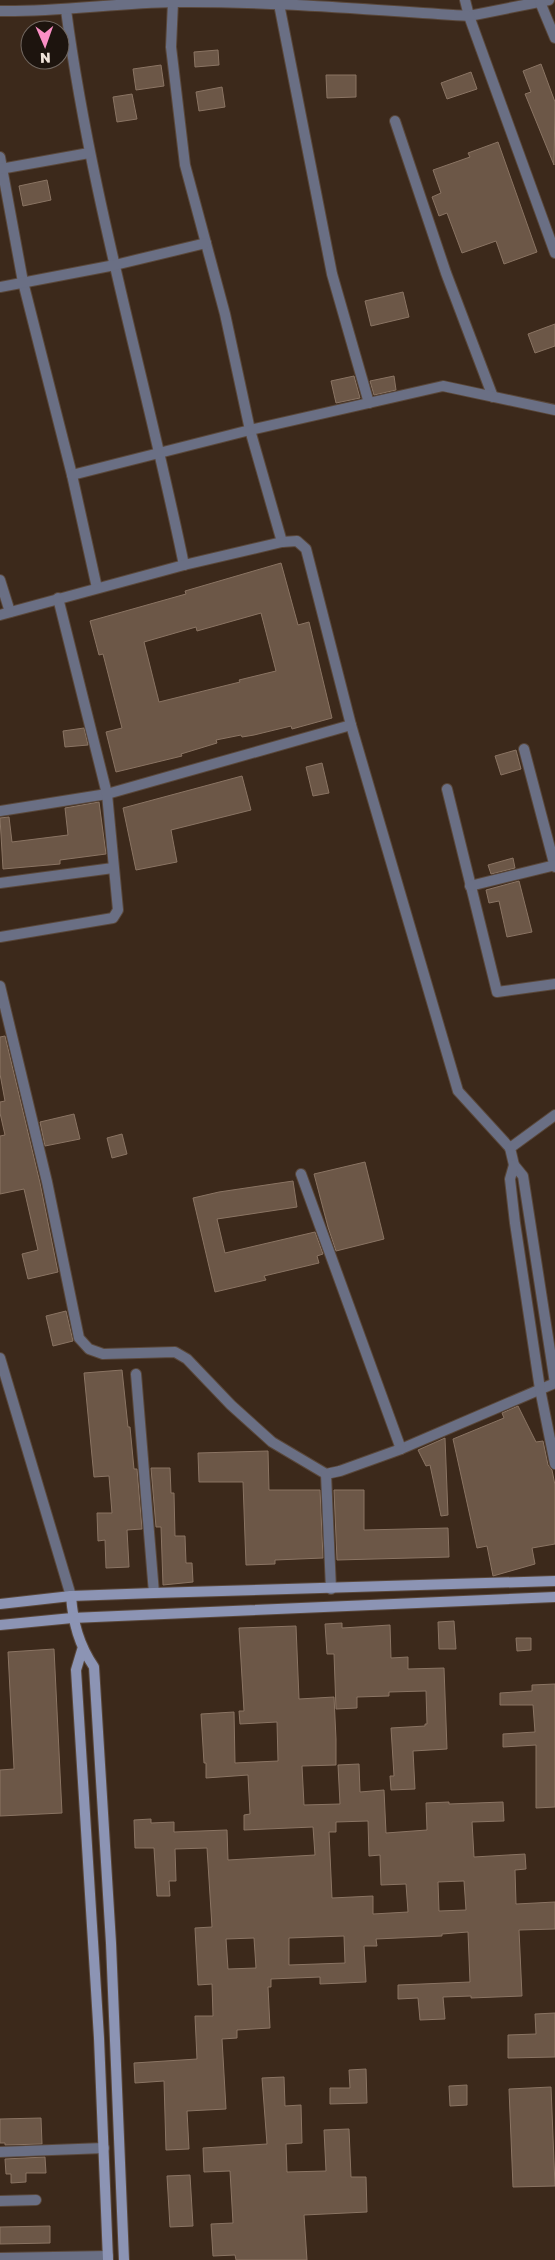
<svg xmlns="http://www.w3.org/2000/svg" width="555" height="2260" font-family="'Golos Text',sans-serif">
<rect width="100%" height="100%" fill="#3c291b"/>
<!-- building -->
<g fill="#6c5747" stroke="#8a7463" fill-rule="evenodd">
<polygon points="218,50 219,65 195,67 194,52"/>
<polygon points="541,64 555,102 554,165 525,94 531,92 523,71"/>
<polygon points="161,65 164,86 136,90 133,69"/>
<polygon points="471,72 477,89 447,99 441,83"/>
<polygon points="326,75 356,75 356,97 327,98"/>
<polygon points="222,87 225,107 199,111 196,92"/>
<polygon points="132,94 137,119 117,122 113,97"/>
<polygon points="498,142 537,252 504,264 496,241 462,253 447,213 439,216 432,197 441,193 433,170 470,157 468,153"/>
<polygon points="47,180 51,200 23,206 19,186"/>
<polygon points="403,292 409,317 371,326 365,301"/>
<polygon points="555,324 555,346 535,353 528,334"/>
<polygon points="354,376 360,398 336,403 331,381"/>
<polygon points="394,376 396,390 374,395 370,381"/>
<path d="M281,563L298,625L309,622L332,718L292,729L291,726L254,735L242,737L241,735L216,740L217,743L181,754L182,756L116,772L106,732L122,728L103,654L99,655L90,621L186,594L185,591ZM261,613L276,671L239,680L240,682L159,702L144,642L196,627L197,631Z"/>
<polygon points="84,728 88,745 65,747 63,731"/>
<polygon points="516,750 521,769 501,775 495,756"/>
<polygon points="322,763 329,793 313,796 306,767"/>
<polygon points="242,776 251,810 171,830 177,862 136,870 123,808"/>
<polygon points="99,802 106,854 60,860 60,864 3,869 0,818 9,817 12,842 68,835 65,808"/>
<polygon points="513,858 515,868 491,874 488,865"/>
<polygon points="519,881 532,932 507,937 499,901 489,903 486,890"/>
<polygon points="5,1036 40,1183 58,1272 28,1279 22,1254 38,1250 24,1189 0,1194 0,1136 5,1135 0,1113 0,1102 5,1101 0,1074 0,1037"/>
<polygon points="74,1114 80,1139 45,1146 40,1122"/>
<polygon points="122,1134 127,1154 112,1158 107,1138"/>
<polygon points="365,1162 384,1239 336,1251 328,1227 314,1174"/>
<polygon points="293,1181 297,1207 217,1219 225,1253 315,1232 323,1254 317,1256 319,1263 264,1276 266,1280 215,1292 193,1198 219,1192"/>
<polygon points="66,1311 73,1341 53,1346 46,1316"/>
<polygon points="122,1370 128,1427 130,1427 134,1469 137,1469 142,1529 127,1530 129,1567 106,1568 105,1540 98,1541 97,1513 112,1513 109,1476 94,1477 84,1373"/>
<polygon points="518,1406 536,1442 543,1441 548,1465 552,1470 555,1485 555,1544 532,1548 535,1564 493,1576 487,1546 477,1548 453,1439 504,1418 502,1413"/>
<polygon points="445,1438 448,1515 441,1516 430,1465 426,1466 418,1450"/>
<polygon points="268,1451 269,1490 320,1490 323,1558 275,1560 275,1564 246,1565 243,1482 199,1482 198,1453"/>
<polygon points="151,1468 170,1468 171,1493 174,1493 175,1536 185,1536 186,1563 192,1563 193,1582 163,1585 161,1527 156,1527"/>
<polygon points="334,1490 364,1490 364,1530 448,1528 449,1557 337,1560"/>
<polygon points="454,1621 456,1649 439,1649 438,1622"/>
<polygon points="342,1623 342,1628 390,1625 391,1658 408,1657 408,1669 444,1668 447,1749 413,1751 415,1789 391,1790 390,1776 394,1776 391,1728 425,1726 425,1724 427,1724 426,1691 389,1692 389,1696 357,1697 357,1708 336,1709 334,1654 327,1654 325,1624"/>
<path d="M296,1626L299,1699L334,1697L336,1739V1765L302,1766L304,1805L340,1804L338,1765L359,1764L360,1792L384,1790L386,1833L427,1830L426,1803L449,1802V1804L503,1802L504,1821L472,1822L474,1857L525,1854L526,1869L515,1870L516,1904L555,1902V1929L519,1930L522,1996L471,1998V1996L443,1997L445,2019L420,2020L418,1998L398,1999V1985L470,1982L468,1932L442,1934V1936L376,1939L377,1946H364L366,1982L320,1984V1977L271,1979V1987H268L270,2028L237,2030V2038L222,2039L226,2109L187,2111L189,2149L166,2150L164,2081L135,2083L134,2063L197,2059L195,2016H213L212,1984L198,1985L195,1928L212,1927L207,1848L175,1849L176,1881H169L170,1896H157L154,1848H135L134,1820L151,1819V1823L174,1822V1832L227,1830L228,1860L315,1855L313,1827L244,1830V1815L250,1814L248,1775L206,1778V1763H204L201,1714L234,1712L235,1763L278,1761L277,1722L240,1724L239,1711H244L239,1628ZM368,1821L369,1856L380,1855L381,1885L406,1884L408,1912L373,1914V1896L332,1898L329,1832H336V1822ZM464,1881L466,1910L439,1911L438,1882ZM344,1936L345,1963L289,1965V1938ZM254,1938L256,1968L228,1969L226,1939Z"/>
<polygon points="516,1638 531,1638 531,1650 517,1651"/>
<polygon points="54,1649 62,1813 0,1816 0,1770 14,1769 8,1652"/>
<polygon points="555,1684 555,1807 536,1808 536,1745 503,1747 503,1734 535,1732 533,1705 500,1705 500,1693 532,1691 532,1685"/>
<polygon points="555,2013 555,2057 508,2058 508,2035 536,2034 535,2014"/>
<polygon points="366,2069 367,2103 330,2104 330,2088 350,2088 349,2070"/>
<polygon points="284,2077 285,2106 301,2105 302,2143 286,2144 287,2172 326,2171 324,2130 349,2129 351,2177 366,2177 367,2212 304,2215 307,2260 236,2260 235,2255 213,2256 211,2224 233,2223 230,2171 204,2172 203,2148 267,2144 262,2078"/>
<polygon points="467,2085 467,2105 450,2106 449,2086"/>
<polygon points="551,2087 555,2186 513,2187 509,2089"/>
<polygon points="41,2118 42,2144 5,2145 5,2143 0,2143 0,2119"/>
<polygon points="45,2157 46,2173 26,2173 26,2182 11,2183 11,2174 6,2174 5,2159"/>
<polygon points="190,2175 193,2226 170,2227 167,2176"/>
<polygon points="50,2226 50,2243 0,2244 0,2227"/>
</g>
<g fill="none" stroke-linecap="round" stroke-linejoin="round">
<defs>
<g id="street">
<polyline points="465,0 469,16 549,0"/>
<polyline points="173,2 171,47 185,165 225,314 250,430 282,542 297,541 306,549 351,725 458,1091 510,1148"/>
<polyline points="540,2 555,38"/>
<polyline points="279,4 332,274 369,403"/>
<path d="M66,10C91,198 146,380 184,565"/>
<path d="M0,11C58,12 116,3 174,2C272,1 371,10 469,16L555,253"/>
<polyline points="395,121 446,273 493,397"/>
<polyline points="0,157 23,282 72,475 97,588"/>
<polyline points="0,169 89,153"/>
<polyline points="0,287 115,265 206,243"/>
<polyline points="72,475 250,430 443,386 555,410"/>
<polyline points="0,580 10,612"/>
<polyline points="0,615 184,565 282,542"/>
<polyline points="524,749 555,867"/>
<polyline points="447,789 497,992 555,984"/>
<polyline points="0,811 107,794 351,725"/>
<polyline points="0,883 113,868"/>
<polyline points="470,886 555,865"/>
<polyline points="0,937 113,918 118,910 107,794 58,598"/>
<polyline points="0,986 47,1182 79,1338 89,1349 103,1354 175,1352 187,1359 231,1405 272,1442 326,1474 340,1471 401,1449 555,1383"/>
<polyline points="555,1115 510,1148 514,1165 523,1176 555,1383"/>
<polyline points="514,1165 510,1179 515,1223 540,1389 555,1464"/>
<polyline points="301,1174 401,1449"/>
<polyline points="0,1358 71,1596"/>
<polyline points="136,1374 154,1593"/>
<polyline points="326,1474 331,1589"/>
<polyline points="0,2152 104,2148"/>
<polyline points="0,2201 36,2200"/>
<polyline points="0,2258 108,2256"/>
</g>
<g id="secondary">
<path d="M71,1596C73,1623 79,1645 94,1667L111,1943L124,2260"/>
<polyline points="0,1604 71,1596 154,1593 555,1581"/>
<polyline points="0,1625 72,1618 555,1597"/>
<polyline points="82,1650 76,1670 99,2038 108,2260"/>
</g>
</defs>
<!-- street casing -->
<use href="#street" stroke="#59473a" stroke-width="12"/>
<!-- secondary casing -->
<use href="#secondary" stroke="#59473a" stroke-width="12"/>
<!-- street -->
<use href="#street" stroke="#6a6f84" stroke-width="10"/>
<!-- secondary -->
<use href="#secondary" stroke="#8c94b4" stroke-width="10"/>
</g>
<!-- north arrow -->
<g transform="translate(45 45) rotate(178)"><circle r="24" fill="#1d140e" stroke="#716760"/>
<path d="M0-4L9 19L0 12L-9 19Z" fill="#fb8fc5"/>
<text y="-8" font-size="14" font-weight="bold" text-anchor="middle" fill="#f0e3da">N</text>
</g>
</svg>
